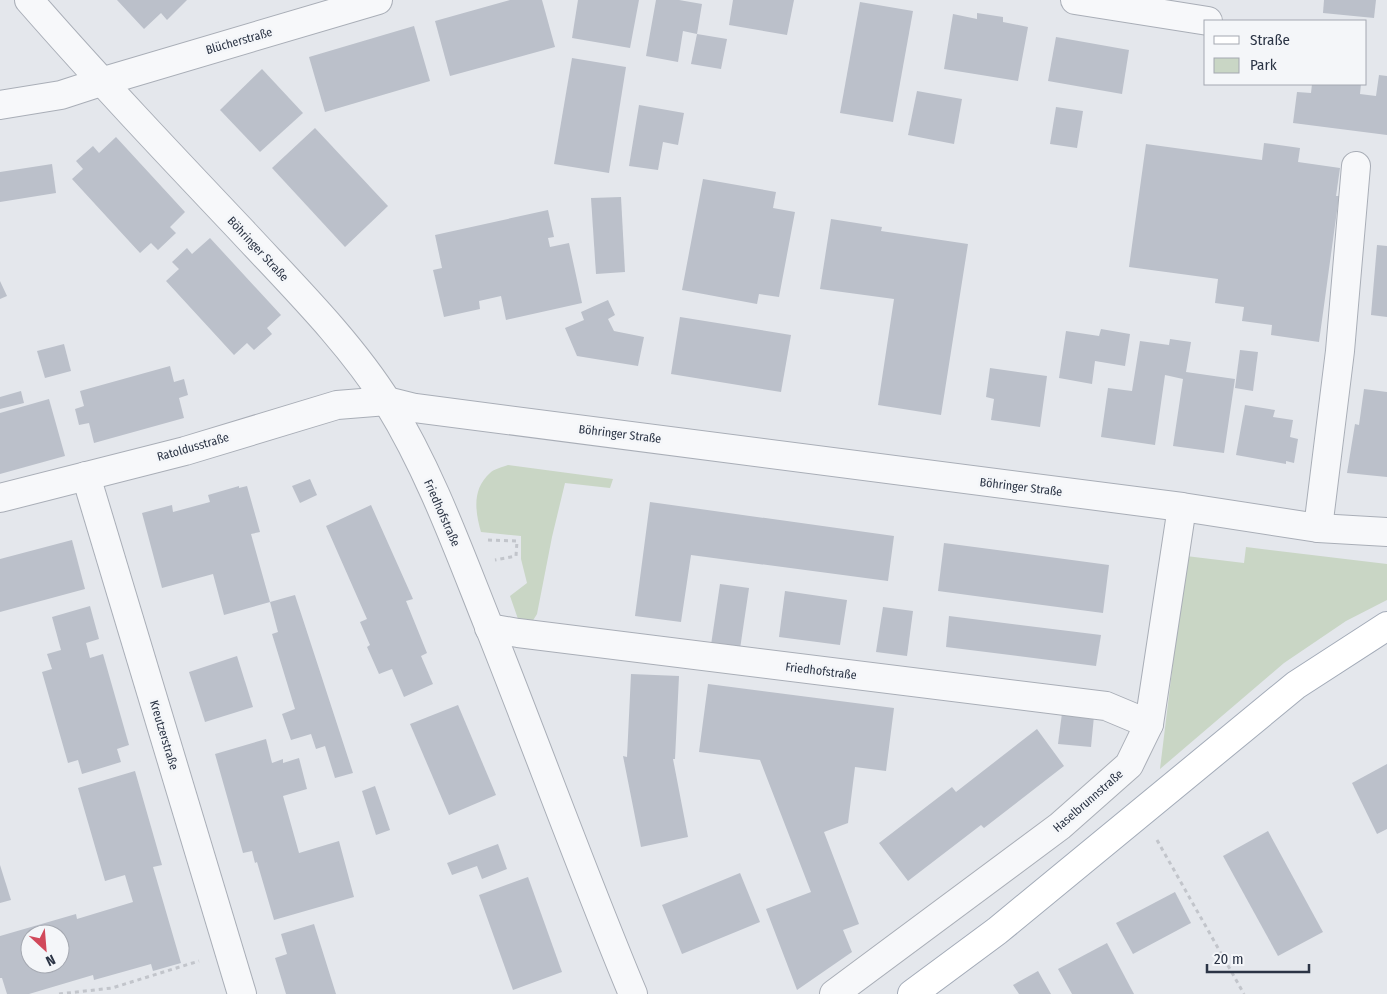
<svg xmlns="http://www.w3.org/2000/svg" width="1387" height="994" font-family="'Fira Sans Condensed',sans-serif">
<rect width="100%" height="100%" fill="#e4e7ec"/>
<!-- green -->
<g fill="#c9d6c5">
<path d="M508,465L613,479L610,488L565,483L552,537L537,614L532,622L518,619L510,596L527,583L521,559V536L481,532C475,511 472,489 490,473C494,469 503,467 508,465Z"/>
<polygon points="1246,547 1387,564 1387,600 1346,621 1284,663 1160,769 1186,556 1244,563"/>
</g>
<!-- building -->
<g fill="#bbc0ca" fill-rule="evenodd">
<polygon points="117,0 187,0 167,20 161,13 144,29"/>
<polygon points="510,0 542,0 555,47 450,76 435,21"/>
<polygon points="578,0 639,0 630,48 572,38"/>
<polygon points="656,0 679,0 702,4 697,34 683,31 678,62 646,56"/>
<polygon points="733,0 794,0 787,35 729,25"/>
<polygon points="1324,0 1376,0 1374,18 1323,13"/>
<polygon points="860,2 913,11 893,122 840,113"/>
<polygon points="977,13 1003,17 1003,22 1028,27 1018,81 944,69 953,14 977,19"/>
<polygon points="414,26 430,81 325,112 309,57"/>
<polygon points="697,34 727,39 721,69 691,64"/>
<polygon points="1056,37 1129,50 1122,94 1048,81"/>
<polygon points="572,58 626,67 609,173 554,164"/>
<polygon points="262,69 303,113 260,152 220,110"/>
<polygon points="1379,75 1387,76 1387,135 1293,123 1297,92 1311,93 1312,84 1361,84 1360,94 1376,96"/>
<polygon points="917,91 962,99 954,144 908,135"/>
<polygon points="639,105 684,113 678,145 663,142 658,170 629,166"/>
<polygon points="1056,107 1083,111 1077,148 1050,144"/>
<polygon points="315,128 388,206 345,247 272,168"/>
<polygon points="116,137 185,212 170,227 176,233 158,250 151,243 140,253 72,179 83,169 76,161 93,146 99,153"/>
<polygon points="1264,143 1300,148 1298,162 1340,168 1336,196 1339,196 1319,342 1271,335 1272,325 1242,321 1244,307 1215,303 1218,279 1129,267 1146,144 1262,160"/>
<polygon points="52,164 56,193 0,202 0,172"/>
<polygon points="703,179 776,192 773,208 795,212 779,297 759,294 757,304 682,290"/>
<polygon points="621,197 625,272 596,274 591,198"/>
<polygon points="548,210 554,237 548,238 550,247 569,243 582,303 506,320 501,296 479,301 480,309 444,317 433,270 442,268 435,235"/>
<polygon points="831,219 882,227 881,231 968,244 941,415 878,405 894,299 820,289"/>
<polygon points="210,238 281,315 267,328 272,334 254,350 247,343 234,355 166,281 179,269 172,262 187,248 192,254"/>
<polygon points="1377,245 1387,246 1387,317 1371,315"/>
<polygon points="0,281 7,296 0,299"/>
<polygon points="608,300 615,315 608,319 614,331 644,337 638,366 577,356 565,328 584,320 581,312"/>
<polygon points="680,317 791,335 781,392 671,374"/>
<polygon points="1101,329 1130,334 1125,366 1095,361 1092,384 1059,378 1066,331 1099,336"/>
<polygon points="1170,339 1191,342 1186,372 1235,379 1224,453 1173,446 1183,379 1165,375 1155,445 1101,437 1108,388 1132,391 1140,341 1169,345"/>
<polygon points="64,344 71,371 45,378 37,351"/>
<polygon points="1240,350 1258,352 1253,391 1235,388"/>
<polygon points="170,366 174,382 184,379 188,395 179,398 184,418 94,443 89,423 79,425 75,409 84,406 80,391"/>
<polygon points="990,368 1047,376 1040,427 991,420 994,399 986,397"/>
<polygon points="1364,389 1387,392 1387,477 1347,473 1355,424 1359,425"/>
<polygon points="21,391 24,403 0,409 0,397"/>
<polygon points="49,399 65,456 0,474 0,413"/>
<polygon points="1245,405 1275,410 1273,417 1293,420 1290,437 1298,439 1294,463 1286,461 1286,464 1236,455"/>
<polygon points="310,479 317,495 300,503 292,486"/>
<polygon points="239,486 239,488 247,486 260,532 251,534 270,602 224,615 213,574 162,588 142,513 172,505 173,512 210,502 208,495"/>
<polygon points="650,502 894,536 888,581 691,555 681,622 635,616"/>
<polygon points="371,505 413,599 406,601 427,653 421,656 433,684 404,697 392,669 379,674 367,647 370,645 360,622 367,619 326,526"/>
<polygon points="72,540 85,589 0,612 0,559"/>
<polygon points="944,543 1109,565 1103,613 938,591"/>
<polygon points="720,584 749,588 740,649 711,645"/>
<polygon points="785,591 847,600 840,645 779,637"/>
<polygon points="295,595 353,773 335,778 325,746 316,749 311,734 291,740 282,714 295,709 272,634 278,632 270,602"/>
<polygon points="90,606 99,639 86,643 90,658 103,654 129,745 117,749 121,762 82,774 78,760 68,763 42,672 52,669 47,654 61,650 52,617"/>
<polygon points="883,607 913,611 907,656 876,652"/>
<polygon points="949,616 1101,635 1096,666 946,647"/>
<polygon points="237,656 253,707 205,722 189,672"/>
<polygon points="631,674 679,676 675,759 673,759 688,837 641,847 623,756 627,757"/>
<polygon points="708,684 894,708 886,771 855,767 848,823 824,832 859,924 843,930 852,952 797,990 766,909 811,892 760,760 699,752"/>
<polygon points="458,705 496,795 449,815 410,724"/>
<polygon points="1062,713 1094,716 1091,747 1058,744"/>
<polygon points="1037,729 1064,766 984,828 981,825 908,881 879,843 952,787 956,792"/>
<polygon points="266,739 272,763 283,759 283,763 299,758 307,789 283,796 299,853 339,841 354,897 274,920 257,862 255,863 252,851 243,853 215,754"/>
<polygon points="1387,764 1387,829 1377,834 1352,783"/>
<path d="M135,771L162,865L153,867L181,963L153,971L151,964L94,980L93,975L29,994H7L2,978H0V936L76,914L77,919L133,902L125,875L105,881L78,788ZM30,934H60V964H30Z"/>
<polygon points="375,786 390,830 376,835 362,791"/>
<polygon points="1268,831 1323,932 1278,956 1223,856"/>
<polygon points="498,844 507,869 482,879 477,866 452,875 447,863"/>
<polygon points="0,865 11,900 0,903"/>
<polygon points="740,873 760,922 682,954 662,905"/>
<polygon points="528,877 562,972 513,990 479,895"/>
<polygon points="1175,892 1191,923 1133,954 1116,923"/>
<polygon points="314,924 336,994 286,994 275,958 287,954 281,934"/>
<polygon points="1107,943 1134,994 1072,994 1058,969"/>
<polygon points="1038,971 1051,994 1019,994 1013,985"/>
</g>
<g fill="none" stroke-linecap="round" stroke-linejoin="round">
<defs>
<g id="minor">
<path d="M29,0C98,79 170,155 242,231C292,285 349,341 388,403C430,471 458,549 488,624C537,747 582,872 633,994"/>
<polyline points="1075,0 1208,21"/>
<polyline points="0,105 61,95 101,82 378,0"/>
<polyline points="86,476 242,994"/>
<polyline points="0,498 185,451 337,405 387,401 415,408 1182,507 1318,528 1387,532"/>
<polyline points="1318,528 1340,351 1356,166"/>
<polyline points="489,628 518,633 1106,706 1149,724"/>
<polyline points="834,994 1060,826 1129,765 1149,724 1182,507"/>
</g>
<polyline id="major" points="912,994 997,931 1296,685 1387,626"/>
</defs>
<!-- minor casing -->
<use href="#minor" stroke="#a9aeb7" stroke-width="30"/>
<!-- major casing -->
<use href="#major" stroke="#a3abb8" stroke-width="30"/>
<!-- path -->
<g stroke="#c2c5cb" stroke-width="3" stroke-dasharray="4 4" stroke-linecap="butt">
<polyline points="488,540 517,541 516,556 495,560"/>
<polyline points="1157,840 1244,994"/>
<polyline points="59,994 112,988 199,961"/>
</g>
<!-- minor -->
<use href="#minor" stroke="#f7f8fa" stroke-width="28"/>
<!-- major -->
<use href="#major" stroke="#fff" stroke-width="28"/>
</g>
<g text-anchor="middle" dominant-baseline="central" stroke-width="5" stroke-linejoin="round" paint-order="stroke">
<!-- street labels -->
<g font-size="12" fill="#2b3445" stroke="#f4f6f9">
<text transform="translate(239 41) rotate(-16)">Blücherstraße</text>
<text transform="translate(258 249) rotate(47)">Böhringer Straße</text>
<text transform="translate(620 434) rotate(7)">Böhringer Straße</text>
<text transform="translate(193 447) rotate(-16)">Ratoldusstraße</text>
<text transform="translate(1021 487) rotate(7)">Böhringer Straße</text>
<text transform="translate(442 513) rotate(66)">Friedhofstraße</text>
<text transform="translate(821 671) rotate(7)">Friedhofstraße</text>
<text transform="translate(164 735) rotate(73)">Kreutzerstraße</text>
<text transform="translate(1088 801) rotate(-41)">Haselbrunnstraße</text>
</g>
</g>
<!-- legend -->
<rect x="1204" y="20" width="162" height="65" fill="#f4f6f9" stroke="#a4a8b1"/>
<rect x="1214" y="36" width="25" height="8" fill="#ffffff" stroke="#a4a8b1"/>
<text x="1250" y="45" font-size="15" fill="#2b3445">Straße</text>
<rect x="1214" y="58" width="25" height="15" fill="#c9d6c5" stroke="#a4a8b1"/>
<text x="1250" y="70" font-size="15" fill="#2b3445">Park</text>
<!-- north arrow -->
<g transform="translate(45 949) rotate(154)"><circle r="24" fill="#f4f6f9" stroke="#a4a8b1"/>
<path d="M0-4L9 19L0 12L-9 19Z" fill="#d1495b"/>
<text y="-8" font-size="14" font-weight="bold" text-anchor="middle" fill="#2b3445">N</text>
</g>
<!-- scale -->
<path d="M1207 964v8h102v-8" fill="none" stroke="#2b3445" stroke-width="2.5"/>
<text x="1214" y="964" font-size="15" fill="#2b3445" stroke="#f4f6f9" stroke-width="4" paint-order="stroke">20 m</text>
</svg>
